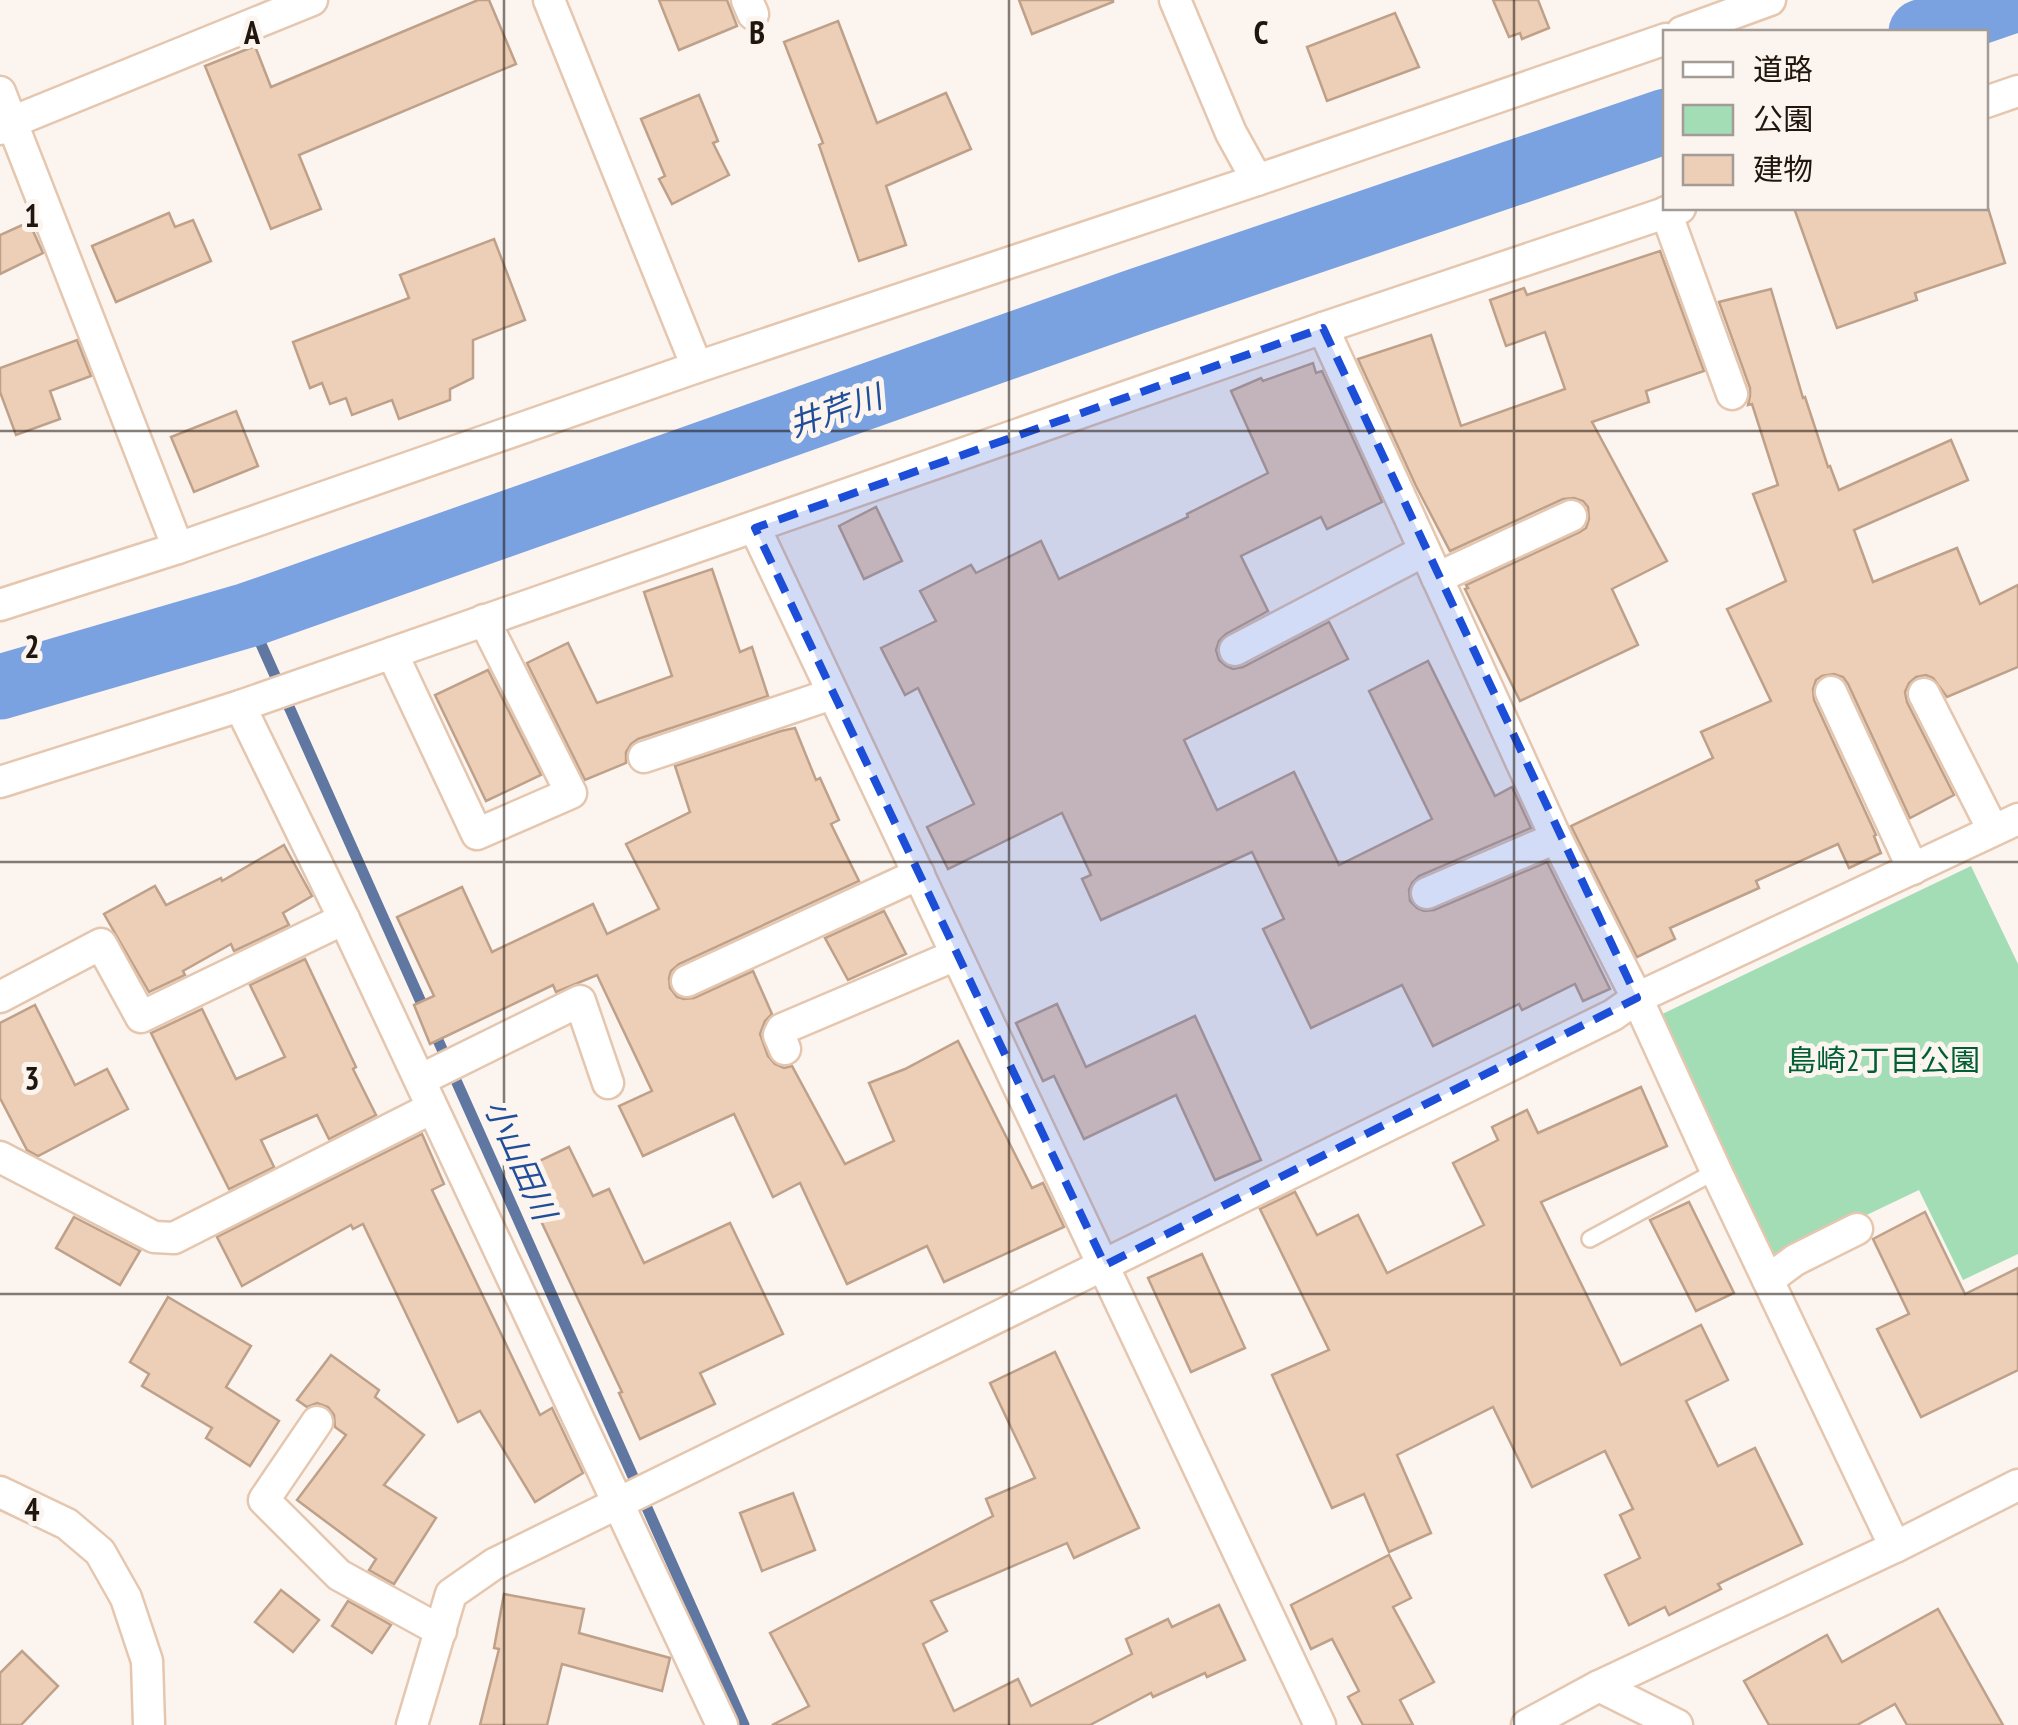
<svg xmlns="http://www.w3.org/2000/svg" width="2018" height="1725" font-family="'PT Sans Narrow','Noto Sans JP',sans-serif">
<rect width="100%" height="100%" fill="#fbf4ef"/>
<!-- green -->
<polygon fill="#a3ddb6" points="1971,866 2018,964 2018,1254 1963,1280 1919,1190 1770,1261 1654,1018"/>
<g fill="none" stroke-linecap="round" stroke-linejoin="round">
<!-- stream -->
<polyline stroke="#5f77a1" stroke-width="11" points="248,615 744,1725"/>
<!-- river -->
<g stroke="#7aa1e0" stroke-width="65">
<polyline points="1921,32 2014,0"/>
<polyline points="0,687 248,615 1137,301 1666,121"/>
</g>
</g>
<!-- building -->
<g fill="#edceb6" stroke="#bfa18a" stroke-width="2.5">
<polygon points="478,0 489,0 516,64 299,155 321,209 271,229 205,66 255,46 271,87"/>
<polygon points="659,0 727,0 737,26 679,50"/>
<polygon points="1019,0 1113,0 1113,2 1032,34"/>
<polygon points="1493,0 1538,0 1549,28 1522,39 1520,33 1509,37"/>
<polygon points="1395,13 1419,67 1327,101 1307,47"/>
<polygon points="838,21 877,123 946,93 971,149 886,186 906,245 859,261 819,145 823,143 784,42"/>
<polygon points="699,95 718,141 713,143 729,175 672,204 659,179 665,176 641,119"/>
<polygon points="1794,208 1988,208 2005,263 1915,293 1917,300 1837,328"/>
<polygon points="169,213 175,227 193,220 211,261 116,302 92,246"/>
<polygon points="29,222 43,253 0,274 0,235"/>
<polygon points="494,239 525,320 473,340 473,378 450,389 450,400 399,419 392,400 352,415 346,398 330,404 322,383 310,388 293,342 409,298 400,275"/>
<polygon points="1660,251 1704,371 1646,391 1649,402 1592,422 1667,561 1612,589 1638,645 1520,701 1465,589 1468,588 1466,585 1580,532 1586,528 1589,519 1588,507 1583,501 1574,498 1563,499 1450,551 1416,486 1358,359 1431,335 1461,426 1565,389 1545,332 1506,346 1490,300 1524,288 1527,295"/>
<polygon points="1771,289 1803,398 1805,397 1828,467 1830,466 1839,490 1951,440 1968,480 1854,530 1873,582 1957,548 1980,604 2018,585 2018,667 1947,697 1933,678 1926,675 1916,677 1909,683 1905,692 1907,702 1954,795 1910,818 1848,684 1843,677 1834,674 1822,676 1816,680 1813,689 1814,700 1876,835 1874,836 1881,853 1849,868 1838,844 1756,881 1759,888 1670,928 1675,939 1637,957 1571,826 1713,758 1701,732 1771,701 1727,609 1786,581 1753,494 1778,485 1752,404 1748,405 1750,396 1750,388 1719,302"/>
<polygon points="77,340 91,376 50,391 60,419 16,435 0,392 0,368"/>
<polygon points="1313,363 1316,373 1322,371 1382,502 1327,529 1321,517 1241,556 1268,611 1226,634 1219,641 1216,650 1219,660 1226,666 1233,669 1243,667 1329,622 1348,659 1184,740 1217,810 1294,772 1339,865 1432,819 1369,691 1428,661 1495,796 1512,787 1531,828 1419,876 1412,883 1409,890 1410,901 1417,908 1424,911 1434,910 1547,862 1610,989 1583,1001 1575,984 1522,1010 1519,1004 1433,1046 1402,985 1311,1028 1263,929 1284,919 1252,852 1101,920 1082,879 1091,875 1062,813 948,869 927,827 974,804 918,688 905,695 881,648 936,621 920,591 971,565 976,573 1041,541 1059,579 1188,517 1187,514 1268,473 1231,391 1261,378 1263,381"/>
<polygon points="236,411 258,466 194,492 171,437"/>
<polygon points="876,507 902,561 864,579 839,526"/>
<polygon points="712,569 740,652 752,647 768,696 638,739 631,744 626,752 626,763 585,780 527,663 568,643 597,703 672,676 644,592"/>
<polygon points="488,670 541,775 486,801 435,695"/>
<polygon points="795,728 816,780 820,778 839,820 831,824 859,881 679,964 671,971 669,978 670,988 677,997 684,999 694,998 753,971 772,1014 765,1021 760,1034 768,1056 775,1064 784,1068 792,1066 845,1164 894,1141 869,1083 905,1069 958,1041 1032,1188 1043,1183 1064,1227 944,1282 927,1246 847,1284 800,1183 773,1197 734,1114 643,1156 619,1106 652,1091 597,975 556,992 553,985 430,1044 414,1005 434,996 397,917 462,887 492,952 593,904 607,934 659,909 626,844 690,812 675,766 781,731"/>
<polygon points="284,845 312,896 283,913 289,925 234,951 231,944 183,971 185,975 149,992 104,914 155,886 166,905 221,878 222,881"/>
<polygon points="884,911 906,954 848,980 825,938"/>
<polygon points="305,959 356,1067 353,1069 376,1115 329,1139 317,1115 261,1140 274,1167 229,1189 151,1033 202,1009 236,1079 285,1057 250,985"/>
<polygon points="1057,1004 1086,1067 1195,1016 1261,1160 1215,1180 1176,1095 1084,1139 1054,1076 1043,1081 1016,1023"/>
<polygon points="35,1005 75,1085 107,1069 128,1109 38,1156 27,1150 0,1098 0,1023"/>
<polygon points="1641,1087 1667,1146 1541,1202 1621,1365 1701,1325 1728,1380 1686,1401 1718,1466 1755,1448 1802,1544 1718,1584 1721,1589 1669,1615 1665,1607 1629,1625 1605,1575 1640,1558 1620,1515 1633,1509 1605,1451 1532,1487 1493,1407 1397,1455 1431,1533 1389,1552 1364,1494 1332,1508 1272,1375 1329,1350 1260,1209 1295,1192 1317,1235 1358,1215 1387,1273 1484,1225 1453,1163 1498,1140 1492,1127 1527,1110 1538,1133"/>
<polygon points="422,1134 444,1184 432,1190 540,1415 552,1408 583,1473 535,1502 480,1411 458,1422 363,1224 353,1229 351,1225 242,1286 217,1237"/>
<polygon points="569,1147 593,1196 609,1189 644,1263 730,1223 783,1334 700,1373 715,1404 640,1439 619,1393 622,1392 541,1221 545,1219 522,1169"/>
<polygon points="1689,1202 1734,1293 1696,1311 1650,1220"/>
<polygon points="1925,1212 1965,1294 2018,1268 2018,1370 1921,1417 1877,1329 1909,1314 1873,1239"/>
<polygon points="74,1217 140,1251 120,1285 56,1248"/>
<polygon points="1202,1254 1245,1348 1191,1372 1148,1278"/>
<polygon points="168,1297 251,1346 226,1387 279,1421 250,1466 206,1438 212,1428 142,1386 149,1374 130,1362"/>
<polygon points="1055,1352 1139,1528 1074,1558 1067,1543 931,1601 947,1631 923,1644 954,1711 1018,1679 1031,1706 1132,1654 1126,1639 1168,1619 1172,1627 1219,1605 1245,1660 1207,1677 1205,1673 1153,1697 1151,1693 1090,1725 772,1725 809,1706 770,1633 993,1516 986,1499 1035,1478 990,1383"/>
<polygon points="331,1355 379,1390 375,1397 424,1435 384,1485 436,1518 394,1584 369,1570 376,1559 297,1500 346,1435 335,1427 334,1415 328,1407 317,1403 307,1407 297,1400"/>
<polygon points="793,1493 815,1550 762,1571 740,1513"/>
<polygon points="1389,1555 1411,1598 1393,1607 1434,1682 1400,1700 1413,1725 1363,1725 1348,1697 1359,1691 1332,1639 1311,1649 1291,1605"/>
<polygon points="281,1590 319,1620 293,1652 255,1622"/>
<polygon points="504,1594 584,1609 579,1633 670,1658 662,1691 562,1664 547,1725 480,1725 499,1649 494,1648"/>
<polygon points="348,1601 391,1625 372,1653 332,1626"/>
<polygon points="1938,1609 2003,1725 1907,1725 1895,1704 1857,1725 1769,1725 1744,1681 1827,1635 1842,1662"/>
<polygon points="22,1651 58,1686 21,1725 0,1725 0,1673"/>
</g>
<g fill="none" stroke-linecap="round" stroke-linejoin="round">
<defs>
<polyline id="service" points="1590,1239 1716,1171"/>
<g id="minor">
<polyline points="549,0 697,367"/>
<polyline points="747,0 753,14"/>
<polyline points="1175,0 1231,133 1257,180"/>
<polyline points="1682,32 1770,0"/>
<polyline points="0,92 178,548"/>
<polyline points="1986,102 2018,91"/>
<polyline points="0,129 12,122 312,0"/>
<polyline points="1666,212 1732,394"/>
<polyline points="1323,328 1556,838 1637,998 1716,1171 1895,1547"/>
<polyline points="755,528 1320,1725"/>
<polyline points="1437,578 1571,516"/>
<polyline points="0,605 178,548 697,367 1257,180 1666,39"/>
<polyline points="1235,650 1424,551"/>
<polyline points="392,653 477,834 571,793 484,620"/>
<polyline points="1831,692 1913,869"/>
<polyline points="1924,694 1993,830"/>
<polyline points="240,706 344,919 722,1725"/>
<polyline points="644,757 832,694"/>
<polyline points="0,782 240,706 1323,328 1680,208"/>
<polyline points="1427,893 1556,838"/>
<polyline points="687,981 919,874"/>
<polyline points="0,997 101,944 141,1017 344,919"/>
<polyline points="785,1049 779,1035 782,1029 956,955"/>
<polyline points="420,1080 580,1001 608,1083"/>
<polyline points="0,1157 154,1237 174,1238 432,1108"/>
<polyline points="1768,1280 1795,1260 1857,1229"/>
<polyline points="317,1422 264,1500 339,1575 441,1631"/>
<polyline points="0,1492 67,1524 100,1552 126,1598 147,1661 149,1725"/>
<polyline points="1599,1686 1677,1725"/>
<polyline points="412,1725 451,1594 494,1564 1613,1015 1637,998 2018,819"/>
<polyline points="1527,1725 1599,1686 1895,1547 2018,1485"/>
</g>
</defs>
<!-- service casing -->
<use href="#service" stroke="#e5c6ae" stroke-width="20"/>
<!-- minor casing -->
<use href="#minor" stroke="#e5c6ae" stroke-width="35"/>
<!-- service -->
<use href="#service" stroke="#fff" stroke-width="15"/>
<!-- minor -->
<use href="#minor" stroke="#fff" stroke-width="30"/>
</g>
<!-- marked area -->
<path fill="#1d4ed8" fill-opacity="0.2" stroke="#1d4ed8" stroke-width="8" stroke-dasharray="20 12" stroke-linejoin="round" d="M1323,328L1637,998L1105,1265L755,528Z"/>
<!-- grid -->
<path fill="none" stroke="#20160d" stroke-width="2.5" stroke-opacity="0.55" d="M504,0V1725M1009,0V1725M1514,0V1725M0,431H2018M0,862H2018M0,1294H2018"/>
<g text-anchor="middle" dominant-baseline="central" stroke-width="10" stroke-linejoin="round" paint-order="stroke">
<!-- park labels -->
<g font-size="30" fill="#015f34" stroke="#fbf4ef">
<text x="1883" y="1059">島崎2丁目公園</text>
</g>
<!-- water labels -->
<g font-size="32" font-style="italic" fill="#204e98" stroke="#fbf4ef">
<text transform="translate(835 410) rotate(-19)">井芹川</text>
<text transform="translate(521 1159) rotate(66)">小山田川</text>
</g>
</g>
<g font-size="32" text-anchor="middle" font-weight="bold" fill="#20160d" stroke="#fbf4ef" stroke-width="10" stroke-linejoin="round" paint-order="stroke">
<text x="252" y="44">A</text>
<text x="757" y="44">B</text>
<text x="1261" y="44">C</text>
<text x="32" y="227">1</text>
<text x="32" y="658">2</text>
<text x="32" y="1090">3</text>
<text x="32" y="1521">4</text>
</g>
<!-- legend -->
<rect x="1663" y="30" width="325" height="180" fill="#fbf4ef" stroke="#a39b95" stroke-width="2.5"/>
<rect x="1683" y="62" width="50" height="15" fill="#ffffff" stroke="#a39b95" stroke-width="2.5"/>
<text x="1753" y="80" font-size="30" fill="#20160d">道路</text>
<rect x="1683" y="105" width="50" height="30" fill="#a3ddb6" stroke="#a39b95" stroke-width="2.5"/>
<text x="1753" y="130" font-size="30" fill="#20160d">公園</text>
<rect x="1683" y="155" width="50" height="30" fill="#edceb6" stroke="#a39b95" stroke-width="2.5"/>
<text x="1753" y="180" font-size="30" fill="#20160d">建物</text>
</svg>
